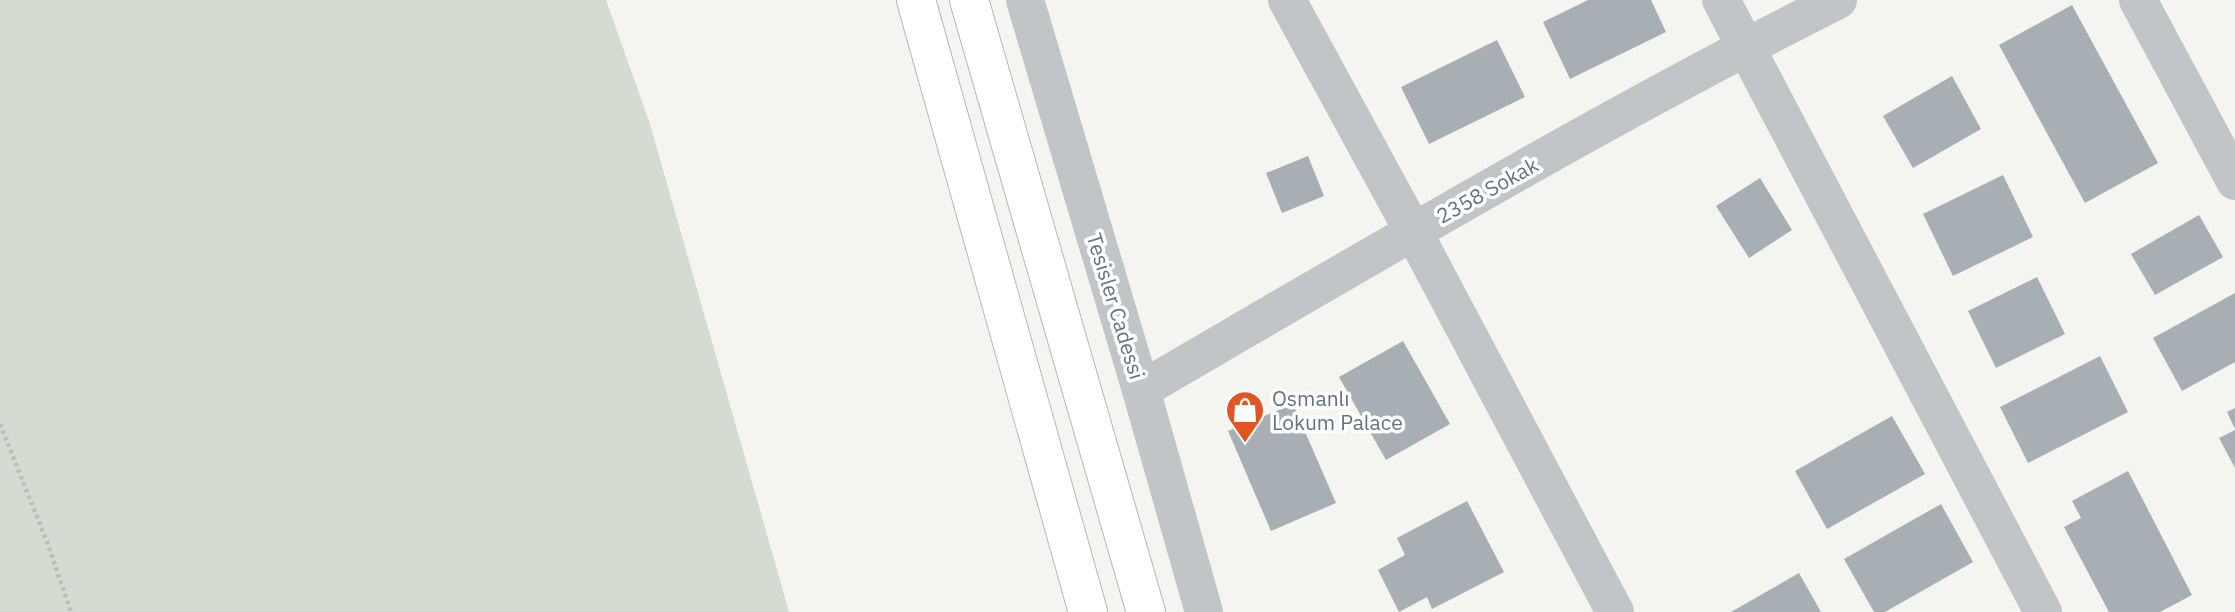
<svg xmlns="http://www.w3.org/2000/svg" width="2235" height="612" font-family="'IBM Plex Sans',sans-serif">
<rect width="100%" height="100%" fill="#f4f4f0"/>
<!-- green -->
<polygon fill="#d5dbd1" points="0,0 606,0 650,124 789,612 0,612"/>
<!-- building -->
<g fill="#a7afb5">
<polygon points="1588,0 1651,0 1666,32 1570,79 1543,22"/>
<polygon points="2072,5 2158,163 2085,203 1999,45"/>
<polygon points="1497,40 1525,97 1429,144 1401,87"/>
<polygon points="1952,76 1981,129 1913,168 1883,116"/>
<polygon points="1308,156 1324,196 1282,213 1266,173"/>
<polygon points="2003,175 2033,237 1953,276 1923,214"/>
<polygon points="1760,178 1792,230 1749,258 1716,206"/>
<polygon points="2199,215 2223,257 2155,295 2131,254"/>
<polygon points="2037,277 2065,334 1996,368 1968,311"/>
<polygon points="2235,293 2235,362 2182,391 2153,338"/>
<polygon points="1403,341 1450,424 1386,460 1339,377"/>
<polygon points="2100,356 2128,412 2028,463 2000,407"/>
<polygon points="1293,404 1336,503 1271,531 1228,431"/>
<polygon points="2235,408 2235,429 2227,412"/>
<polygon points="1892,416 1925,474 1827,529 1795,471"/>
<polygon points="2235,430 2235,468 2219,438"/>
<polygon points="2128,471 2192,595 2160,612 2109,612 2064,527 2081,518 2072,501"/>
<polygon points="1467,501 1504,572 1432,609 1427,597 1399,612 1378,570 1405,555 1397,538"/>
<polygon points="1941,504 1973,562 1885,612 1874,612 1844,559"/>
<polygon points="1799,573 1821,612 1731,612"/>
</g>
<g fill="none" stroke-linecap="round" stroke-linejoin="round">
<defs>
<g id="major">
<polyline points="916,0 1088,612"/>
<polyline points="969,0 1146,612"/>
</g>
</defs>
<!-- major casing -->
<use href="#major" stroke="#b4b8bc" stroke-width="40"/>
<!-- path -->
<polyline stroke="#bbbdbf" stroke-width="4.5" stroke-dasharray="3.5 3.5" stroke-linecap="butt" points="0,424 47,542 71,612"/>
<!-- minor -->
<g stroke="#c1c5c8" stroke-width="38">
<polyline points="1025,0 1141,390 1204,612"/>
<polyline points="1287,0 1413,231 1615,612"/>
<polyline points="1721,0 2043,612"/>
<polyline points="2138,0 2235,181"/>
<path d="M1141,390C1371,256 1600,120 1838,0"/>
</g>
<!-- major -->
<use href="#major" stroke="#fff" stroke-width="38"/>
</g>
<!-- icons -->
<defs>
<symbol id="shop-pin" viewBox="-11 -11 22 30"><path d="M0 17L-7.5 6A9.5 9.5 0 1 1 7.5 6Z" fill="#e15523" stroke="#fff"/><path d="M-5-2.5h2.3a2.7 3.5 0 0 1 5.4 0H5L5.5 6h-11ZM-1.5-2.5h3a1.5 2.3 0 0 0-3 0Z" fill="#fff"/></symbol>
</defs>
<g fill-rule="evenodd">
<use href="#shop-pin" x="1223" y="388" width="44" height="60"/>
</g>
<g text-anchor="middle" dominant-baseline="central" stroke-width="7" stroke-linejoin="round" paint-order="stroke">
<!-- street labels -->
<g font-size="21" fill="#637381" stroke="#fff">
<text transform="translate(1487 190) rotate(-29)">2358 Sokak</text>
<text transform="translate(1116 306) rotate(73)">Tesisler Cadessi</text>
</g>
<!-- poi labels -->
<g font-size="21" fill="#637381" stroke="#fff" text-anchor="start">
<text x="1272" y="398">Osmanlı<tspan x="1272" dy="24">Lokum Palace</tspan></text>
</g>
</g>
</svg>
